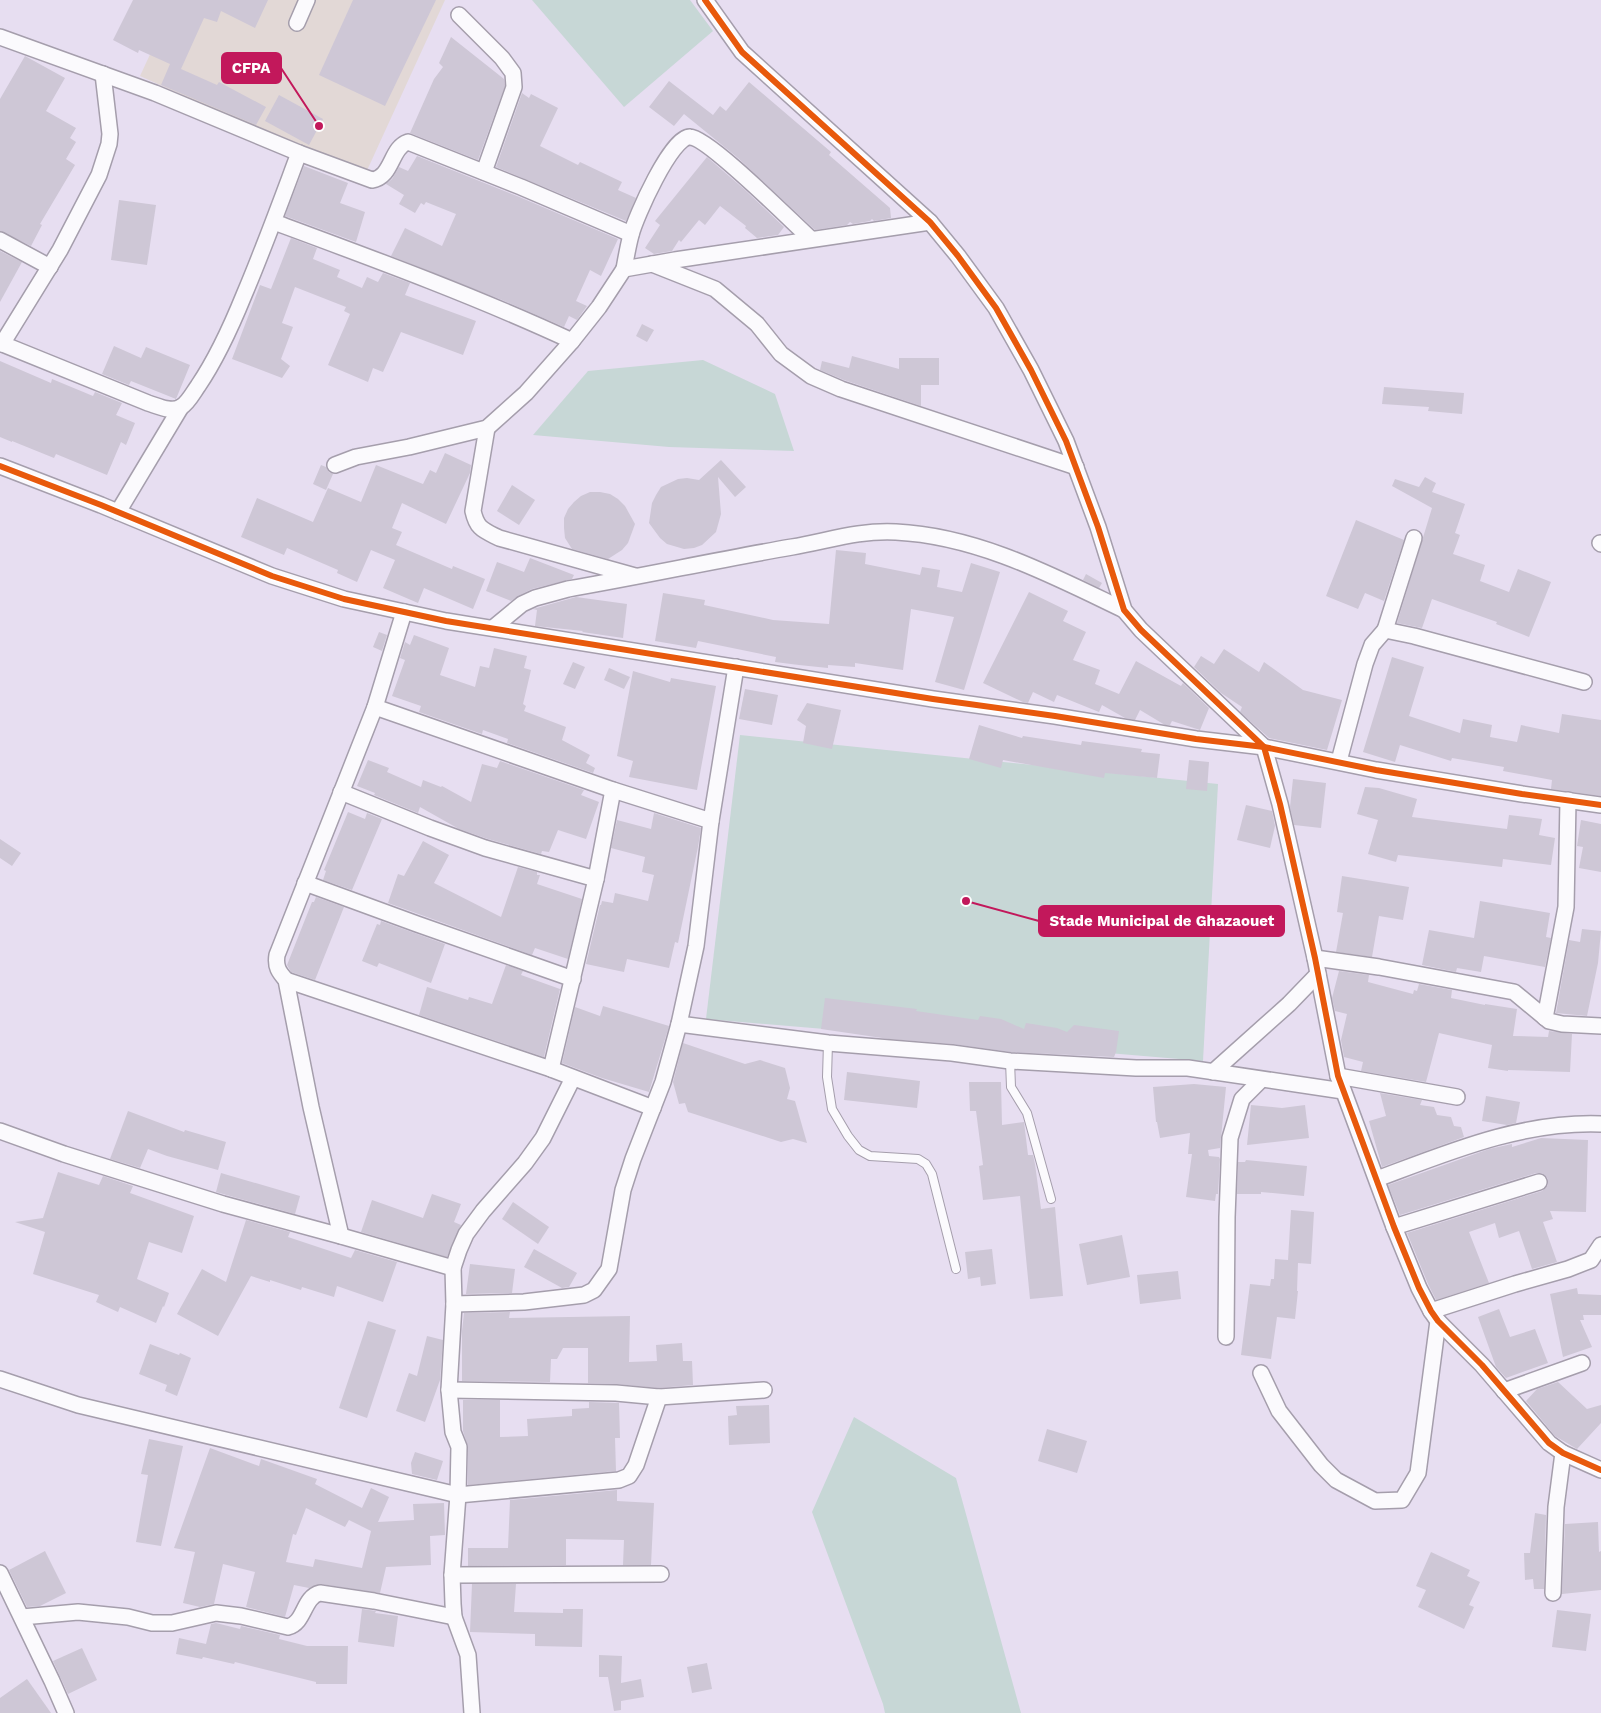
<svg xmlns="http://www.w3.org/2000/svg" width="1601" height="1713" font-family="'Work Sans',sans-serif">
<rect width="100%" height="100%" fill="#e7def1"/>
<!-- education -->
<polygon fill="#e2d8d6" points="168,0 445,0 364,177 140,76 172,7"/>
<!-- green -->
<g fill="#c7d7d6">
<polygon points="532,0 690,0 713,31 624,107"/>
<polygon points="703,360 775,394 794,451 669,447 533,435 588,371"/>
<polygon points="740,735 1218,784 1203,1061 706,1019"/>
<polygon points="854,1417 956,1478 1021,1713 885,1713 883,1704 812,1512"/>
</g>
<!-- building -->
<g fill="#cec7d6" fill-rule="evenodd">
<polygon points="133,0 268,0 255,28 221,11 217,22 204,18 181,69 217,85 219,82 266,107 256,125 161,85 170,64 139,50 138,53 113,40"/>
<polygon points="353,0 436,0 385,106 319,75"/>
<polygon points="451,37 504,79 505,86 478,160 410,133 434,79 443,67 439,63"/>
<polygon points="25,56 65,78 46,111 76,128 70,138 76,142 66,159 75,165 40,224 42,225 31,246 0,231 0,99"/>
<polygon points="669,81 713,115 720,106 726,111 749,82 831,152 829,155 890,208 891,218 874,221 872,219 870,221 853,224 850,222 847,225 815,230 738,158 684,114 674,126 649,107"/>
<polygon points="522,93 529,98 531,94 558,108 540,146 578,165 580,162 622,182 618,190 636,198 626,221 496,167"/>
<polygon points="279,95 323,119 309,145 265,121"/>
<polygon points="417,156 517,196 618,239 601,276 590,270 576,301 587,306 577,320 569,316 564,327 502,300 391,256 405,228 442,246 456,214 426,202 424,205 421,203 415,213 399,204 404,195 386,184 392,179 399,167 408,171"/>
<polygon points="707,157 744,189 784,227 778,235 757,238 745,228 746,226 720,206 705,225 699,220 681,242 679,240 672,251 654,254 645,248 660,225 655,221"/>
<polygon points="304,166 348,183 340,203 365,212 356,242 285,216"/>
<polygon points="119,200 156,205 147,265 111,260"/>
<polygon points="291,238 317,248 313,259 340,270 337,277 362,288 367,277 378,282 383,273 410,283 405,295 476,321 463,355 401,332 383,372 373,368 368,382 328,365 350,314 344,311 346,307 295,287 282,323 293,327 281,359 290,366 282,378 232,359 260,285 271,289"/>
<polygon points="0,251 22,262 0,302"/>
<polygon points="642,324 654,330 647,342 636,336"/>
<polygon points="114,346 141,358 146,347 190,365 176,399 131,381 129,385 102,374"/>
<polygon points="852,356 899,369 899,358 939,358 939,385 921,385 921,406 844,380 820,370 822,361 849,368"/>
<polygon points="0,361 51,383 52,379 93,396 95,392 122,403 116,415 135,423 126,445 121,442 107,475 56,454 54,458 12,441 12,442 0,437"/>
<polygon points="1384,387 1464,393 1462,414 1428,411 1429,407 1382,404"/>
<polygon points="445,453 471,465 470,473 446,524 402,503 392,528 402,532 396,545 452,569 453,566 485,579 473,609 424,588 418,603 383,588 395,560 371,550 357,582 337,573 338,570 287,548 284,555 241,537 257,498 313,522 328,488 361,502 376,465 423,484 430,470 436,473"/>
<polygon points="721,460 746,487 735,497 718,477 721,514 716,532 702,545 694,548 684,549 667,544 660,538 649,523 652,503 656,495 661,487 678,479 687,478 699,480"/>
<polygon points="321,465 326,467 329,472 333,474 326,490 313,484"/>
<polygon points="1425,477 1436,483 1432,492 1465,504 1455,533 1460,535 1453,554 1485,565 1480,581 1509,592 1518,569 1551,582 1529,637 1496,624 1497,622 1432,599 1422,628 1397,623 1432,508 1392,486 1395,479 1419,487"/>
<polygon points="512,485 535,500 519,525 497,511"/>
<polygon points="590,492 600,492 610,494 618,499 625,506 635,524 628,543 622,550 608,559 572,549 565,538 564,528 564,518 568,509 574,502 581,496"/>
<polygon points="1356,520 1404,540 1384,601 1365,593 1358,609 1326,596"/>
<polygon points="836,550 866,553 865,564 920,575 922,567 940,570 937,587 962,592 971,563 1000,572 964,690 935,682 954,617 911,609 903,670 855,663 855,667 828,665 828,668 799,665 775,662 776,657 698,641 696,648 655,641 663,593 705,600 704,605 773,620 829,624"/>
<polygon points="530,558 574,575 572,579 532,589 518,596 511,601 486,591 497,562 524,572"/>
<polygon points="1086,574 1102,583 1099,588 1083,580"/>
<polygon points="1029,592 1068,611 1063,621 1086,632 1073,660 1100,670 1095,684 1119,694 1136,661 1181,686 1183,683 1209,708 1200,730 1172,721 1170,725 1165,725 1140,710 1135,720 1125,718 1102,705 1099,712 1057,695 1054,702 1033,692 1028,703 1023,702 983,683"/>
<polygon points="576,597 627,604 623,638 582,632 583,631 535,626 537,610 533,609"/>
<polygon points="379,632 387,635 382,651 373,647"/>
<polygon points="414,635 449,648 440,675 475,687 480,666 489,668 494,648 527,656 524,668 531,670 523,704 526,706 524,711 566,727 562,740 590,755 586,763 595,768 593,773 507,743 508,739 483,730 482,734 419,712 421,706 392,696 405,660 400,658 405,642 410,645"/>
<polygon points="1224,649 1259,672 1264,662 1303,690 1342,700 1327,750 1269,738 1240,712 1242,707 1221,693 1194,667 1201,656 1214,664"/>
<polygon points="1392,657 1424,667 1409,716 1460,733 1463,719 1492,725 1490,737 1517,742 1521,725 1559,733 1562,714 1601,720 1601,796 1551,789 1552,780 1503,771 1504,767 1452,758 1451,761 1400,745 1395,762 1363,752"/>
<polygon points="573,662 585,667 575,689 563,684"/>
<polygon points="609,668 630,677 624,689 604,680"/>
<polygon points="633,671 670,682 671,678 716,686 697,790 629,777 633,761 617,756"/>
<polygon points="745,689 778,695 772,725 739,719"/>
<polygon points="807,703 841,710 832,749 803,743 806,726 797,720"/>
<polygon points="979,725 1022,738 1023,736 1081,745 1082,741 1142,749 1141,752 1160,754 1157,778 1105,773 1104,778 1003,760 1001,768 969,759"/>
<polygon points="368,760 389,768 387,772 421,787 423,780 441,787 442,786 471,802 482,764 497,768 500,761 584,790 581,795 599,802 586,839 558,830 549,852 542,851 541,854 488,839 459,829 420,807 418,813 374,795 375,793 357,786"/>
<polygon points="1189,760 1209,762 1207,791 1186,789"/>
<polygon points="1293,779 1326,783 1321,828 1294,825 1290,807"/>
<polygon points="1365,787 1379,788 1417,799 1412,817 1507,829 1509,815 1542,819 1539,835 1555,838 1551,865 1503,859 1502,867 1398,855 1396,862 1368,854 1378,820 1357,814"/>
<polygon points="1246,805 1272,811 1275,826 1270,848 1237,840"/>
<polygon points="348,812 365,819 367,813 382,819 352,890 323,880 326,871 324,870"/>
<polygon points="654,813 701,828 698,847 678,943 675,942 669,968 627,959 624,972 586,964 600,905 601,905 602,901 613,903 615,893 648,901 654,875 642,872 645,857 611,848 617,820 651,829"/>
<polygon points="1581,820 1601,824 1601,872 1579,868 1583,847 1577,846"/>
<polygon points="0,839 21,853 12,866 0,858"/>
<polygon points="423,841 449,855 434,883 501,917 518,867 537,872 537,875 540,875 537,884 582,899 568,959 535,948 532,955 388,903 398,874 404,876"/>
<polygon points="1342,876 1409,887 1403,920 1379,916 1372,957 1336,952 1343,913 1337,912"/>
<polygon points="316,897 344,907 315,980 291,972 287,965 312,902 314,902"/>
<polygon points="1480,901 1550,913 1546,937 1551,938 1545,967 1484,956 1481,972 1457,968 1456,972 1422,965 1429,930 1474,938"/>
<polygon points="381,921 445,944 431,983 379,963 377,967 362,961 377,924 380,925"/>
<polygon points="1582,929 1601,931 1598,963 1587,1016 1556,1013 1569,940 1580,942"/>
<polygon points="506,965 523,971 521,975 560,989 544,1057 419,1015 427,987 468,1000 469,997 492,1004"/>
<polygon points="1339,971 1369,975 1368,982 1413,994 1414,990 1417,991 1419,984 1452,990 1451,998 1485,1005 1485,1004 1517,1009 1513,1036 1548,1037 1549,1031 1572,1034 1570,1072 1508,1070 1508,1071 1488,1068 1492,1045 1439,1033 1426,1082 1361,1071 1363,1062 1344,1057 1341,1040 1347,1014 1335,1011 1332,998"/>
<polygon points="825,998 917,1009 916,1011 978,1020 980,1016 1001,1019 1024,1029 1026,1023 1057,1028 1067,1032 1074,1025 1119,1031 1116,1052 1114,1057 1011,1052 953,1044 889,1039 821,1029"/>
<polygon points="603,1006 669,1026 649,1092 602,1078 562,1063 575,1007 600,1016"/>
<polygon points="683,1043 745,1064 760,1060 785,1068 790,1088 787,1099 795,1101 807,1143 793,1139 781,1142 688,1112 685,1103 679,1104 673,1082"/>
<polygon points="847,1072 920,1081 917,1108 844,1100"/>
<polygon points="969,1082 1001,1082 1002,1125 1024,1122 1028,1155 1033,1155 1035,1164 1041,1209 1055,1207 1063,1296 1030,1299 1020,1196 983,1200 979,1166 983,1165 976,1111 970,1111"/>
<polygon points="1194,1084 1226,1087 1220,1148 1208,1150 1209,1156 1219,1157 1220,1159 1218,1194 1216,1194 1215,1201 1186,1197 1192,1154 1188,1154 1190,1133 1160,1138 1157,1122 1156,1122 1153,1087"/>
<polygon points="1380,1093 1422,1100 1420,1105 1434,1107 1437,1115 1451,1117 1454,1126 1461,1127 1464,1137 1382,1167 1369,1121 1386,1116"/>
<polygon points="1486,1096 1520,1102 1516,1123 1507,1125 1482,1121"/>
<polygon points="1251,1105 1282,1108 1305,1105 1309,1138 1247,1145"/>
<polygon points="128,1111 184,1132 185,1130 226,1142 218,1170 167,1156 148,1149 140,1168 110,1159"/>
<polygon points="1541,1138 1588,1140 1586,1212 1550,1211 1553,1219 1543,1222 1557,1262 1532,1269 1519,1231 1499,1238 1495,1223 1469,1232 1489,1283 1436,1300 1428,1284 1407,1233 1542,1191 1548,1185 1548,1179 1542,1173 1536,1173 1400,1215 1388,1185 1489,1149 1512,1144 1512,1147"/>
<polygon points="1246,1160 1307,1166 1304,1196 1261,1192 1261,1194 1237,1194 1238,1162 1245,1162"/>
<polygon points="58,1172 99,1185 103,1176 133,1186 130,1193 194,1216 182,1253 149,1242 137,1279 169,1293 164,1307 163,1306 156,1323 120,1307 118,1312 96,1302 99,1295 33,1274 45,1232 15,1222 43,1218"/>
<polygon points="221,1173 300,1196 295,1214 216,1192"/>
<polygon points="432,1194 461,1204 454,1222 461,1225 447,1257 361,1232 372,1200 423,1218"/>
<polygon points="513,1202 549,1227 538,1244 502,1219"/>
<polygon points="1291,1210 1314,1212 1311,1264 1298,1263 1297,1291 1298,1291 1295,1319 1277,1317 1271,1359 1241,1355 1250,1284 1270,1286 1271,1279 1274,1279 1275,1259 1288,1260"/>
<polygon points="246,1220 290,1232 288,1237 351,1258 355,1250 397,1262 383,1302 337,1286 334,1297 302,1287 301,1290 270,1280 270,1282 251,1276 218,1336 177,1314 202,1269 226,1282"/>
<polygon points="1122,1235 1130,1277 1087,1285 1079,1244"/>
<polygon points="534,1249 577,1273 569,1287 562,1288 524,1267"/>
<polygon points="992,1249 996,1284 981,1286 980,1277 968,1279 965,1252"/>
<polygon points="470,1264 515,1269 512,1293 466,1294"/>
<polygon points="1178,1271 1181,1299 1140,1304 1137,1275"/>
<polygon points="1577,1288 1578,1294 1601,1295 1601,1315 1583,1315 1584,1320 1580,1320 1592,1347 1563,1357 1550,1294"/>
<polygon points="1499,1309 1510,1337 1535,1329 1548,1363 1506,1378 1496,1367 1478,1317"/>
<polygon points="510,1312 509,1318 630,1316 629,1362 657,1361 656,1345 682,1343 683,1361 692,1361 693,1385 659,1388 617,1384 588,1383 588,1348 563,1348 557,1359 551,1359 550,1382 462,1381 462,1331 464,1313"/>
<polygon points="368,1321 396,1330 367,1418 339,1408"/>
<polygon points="427,1336 443,1340 440,1380 425,1422 396,1411 409,1373 417,1376"/>
<polygon points="150,1344 179,1355 180,1353 191,1358 177,1396 165,1391 167,1385 139,1374"/>
<polygon points="1558,1382 1587,1409 1601,1405 1601,1423 1577,1449 1555,1436 1526,1401 1537,1389"/>
<polygon points="463,1400 500,1400 500,1437 528,1436 527,1419 572,1416 572,1409 589,1408 589,1402 619,1403 620,1438 615,1438 616,1471 468,1485 468,1447 463,1431"/>
<polygon points="769,1405 770,1443 729,1445 728,1416 737,1415 736,1406"/>
<polygon points="1047,1429 1087,1441 1077,1473 1038,1461"/>
<polygon points="149,1439 183,1446 161,1546 136,1542 148,1475 141,1474"/>
<path d="M210,1448L259,1466L261,1459L317,1479L315,1484L362,1508L371,1488L389,1497L378,1522L414,1520L413,1504L444,1503L445,1535L430,1536L431,1565L386,1567L380,1593L321,1584L309,1588L294,1585L285,1617L246,1607L255,1572L223,1564L214,1604L200,1607L183,1603L195,1552L174,1548ZM306,1508L345,1527L349,1520L371,1531L362,1568L315,1559L313,1567L286,1562L293,1534L296,1535Z"/>
<polygon points="415,1452 443,1461 437,1480 412,1474 411,1463"/>
<polygon points="617,1490 617,1501 654,1503 651,1565 623,1565 624,1540 566,1539 566,1565 468,1566 468,1548 508,1548 510,1500"/>
<polygon points="1535,1513 1546,1515 1544,1589 1534,1589 1533,1579 1525,1580 1524,1553 1530,1553"/>
<polygon points="1598,1522 1599,1552 1601,1551 1601,1590 1562,1594 1565,1524"/>
<polygon points="45,1551 66,1593 40,1606 27,1607 9,1570"/>
<polygon points="1431,1552 1470,1570 1467,1576 1480,1582 1469,1605 1474,1607 1464,1629 1418,1607 1426,1590 1416,1586"/>
<polygon points="472,1584 516,1584 514,1612 563,1613 563,1609 583,1609 582,1647 535,1646 535,1634 470,1632"/>
<polygon points="362,1609 376,1611 375,1613 398,1616 394,1647 358,1642"/>
<polygon points="1557,1610 1591,1614 1586,1651 1552,1647"/>
<polygon points="216,1623 240,1629 241,1626 280,1635 279,1639 307,1646 348,1646 347,1684 316,1684 316,1682 235,1662 234,1664 203,1657 202,1659 176,1654 179,1638 206,1644 211,1624"/>
<polygon points="82,1648 97,1680 68,1694 53,1661"/>
<polygon points="599,1655 622,1656 621,1683 641,1679 644,1697 621,1701 621,1710 614,1711 608,1677 599,1677"/>
<polygon points="707,1663 712,1689 692,1693 687,1667"/>
<polygon points="27,1679 51,1713 0,1713 0,1698"/>
</g>
<g fill="none" stroke-linecap="round" stroke-linejoin="round">
<defs>
<g id="lane">
<polyline points="828,1043 827,1077 832,1109 848,1136 859,1150 870,1156 918,1159 926,1164 932,1174 956,1269"/>
<polyline points="1010,1061 1011,1087 1027,1113 1051,1199"/>
</g>
<g id="street">
<polyline points="705,0 742,52 930,222 958,256 996,308 1031,370 1066,441 1098,527 1124,610 1141,630 1264,747 1280,804 1315,958 1338,1076 1394,1227 1419,1288 1431,1311 1438,1321 1482,1365 1549,1443 1563,1453 1601,1470"/>
<polyline points="459,15 502,58 513,73 514,87 484,172"/>
<polyline points="297,23 307,0"/>
<path d="M0,37L155,93L299,153L372,180C393,177 390,148 408,142L521,187L631,234"/>
<path d="M274,222C374,259 475,296 572,341"/>
<polyline points="0,240 50,267"/>
<polyline points="652,264 715,289 757,324 781,354 811,376 841,389 1076,467"/>
<path d="M624,269C626,258 628,246 631,235C635,218 672,135 690,137C709,138 792,222 811,239"/>
<path d="M0,343L148,403C158,406 171,413 181,407C188,403 193,393 198,386C217,358 231,327 244,295C264,248 281,201 299,153"/>
<polyline points="2,344 60,250 99,175 109,144 110,134 103,74"/>
<path d="M487,428L473,511C477,529 483,530 499,538L635,576"/>
<polyline points="335,465 356,457 409,447 487,428 526,393 572,341 599,307 624,269 675,260 930,222"/>
<polyline points="0,466 101,505 272,576 344,599 446,621 933,699 1055,716 1196,739 1264,747 1376,770 1522,794 1601,805"/>
<polyline points="118,512 181,407"/>
<polyline points="1600,543 1601,544"/>
<path d="M493,628L522,604L535,598L568,589C643,576 717,560 792,547C828,541 858,530 896,532C978,536 1053,576 1124,610"/>
<polyline points="1385,630 1414,538"/>
<polyline points="375,707 613,790 711,821"/>
<polyline points="1339,761 1365,664 1372,645 1385,630 1414,636 1584,682"/>
<polyline points="341,792 430,828 485,848 596,879"/>
<polyline points="305,883 417,924 573,979"/>
<polyline points="1315,958 1379,967 1514,992 1549,1021 1562,1024 1601,1026"/>
<polyline points="286,980 551,1069 653,1108"/>
<polyline points="1545,1018 1566,907 1568,800"/>
<polyline points="679,1024 828,1043 952,1053 1010,1061 1136,1068 1188,1068 1343,1091"/>
<polyline points="551,1069 596,879 613,790"/>
<polyline points="1213,1072 1289,1004 1318,974"/>
<polyline points="1338,1076 1457,1097"/>
<polyline points="0,1131 64,1154 223,1204 341,1236 453,1268"/>
<path d="M1377,1179C1449,1152 1522,1121 1601,1124"/>
<polyline points="1394,1227 1539,1182"/>
<path d="M341,1236L311,1107L286,980C279,972 275,967 277,955L375,707L404,612"/>
<polyline points="454,1304 524,1302 584,1295 594,1290 609,1269 623,1190 633,1159 663,1082 679,1024 696,946 711,821 736,667"/>
<polyline points="1431,1311 1515,1284 1568,1269 1591,1260 1601,1245"/>
<polyline points="1226,1337 1227,1217 1230,1138 1242,1099 1261,1080"/>
<polyline points="1261,1373 1279,1411 1321,1465 1336,1480 1375,1501 1402,1500 1418,1473 1438,1321"/>
<polyline points="0,1379 78,1405 458,1495 619,1480 629,1476 636,1465 659,1397"/>
<polyline points="449,1390 616,1393 659,1397 764,1390"/>
<polyline points="1504,1391 1582,1363"/>
<polyline points="0,1573 52,1681 66,1713"/>
<polyline points="452,1575 661,1574"/>
<polyline points="1553,1593 1556,1507 1563,1453"/>
<path d="M22,1617L78,1612L128,1617L152,1623H172L216,1613L241,1616L288,1627C305,1623 303,1597 320,1593L374,1601L454,1617"/>
<polyline points="472,1713 468,1655 454,1617 453,1604 452,1575 458,1495 459,1447 453,1432 449,1390 454,1304 453,1268 459,1250 466,1234 483,1211 525,1163 543,1138 573,1078"/>
</g>
</defs>
<!-- lane casing -->
<use href="#lane" stroke="#a59eac" stroke-width="10"/>
<!-- street casing -->
<use href="#street" stroke="#a59eac" stroke-width="18"/>
<!-- lane -->
<use href="#lane" stroke="#fbfafd" stroke-width="8"/>
<!-- street -->
<use href="#street" stroke="#fbfafd" stroke-width="15"/>
<defs>
<g id="cycleway">
<polyline points="705,0 742,52 930,222 958,256 996,308 1031,370 1066,441 1098,527 1124,610 1141,630 1264,747 1280,804 1315,958 1338,1076 1394,1227 1419,1288 1431,1311 1438,1321 1482,1365 1549,1443 1563,1453 1601,1470"/>
<polyline points="0,466 101,505 272,576 344,599 446,621 933,699 1055,716 1196,739 1264,747 1376,770 1522,794 1601,805"/>
</g>
</defs>
<!-- cycleway casing -->
<use href="#cycleway" stroke="#fff" stroke-width="9"/>
<!-- cycleway -->
<use href="#cycleway" stroke="#e8590c" stroke-width="6"/>
</g>
<!-- callouts -->
<path fill="none" stroke="#c2185b" stroke-width="2" d="M319 126L281 68M966 901L1039 921"/>
<g fill="#c2185b" stroke="#fff" stroke-width="2">
<circle cx="319" cy="126" r="5"/>
<circle cx="966" cy="901" r="5"/>
</g>
<g fill="#c2185b" stroke="#c2185b" stroke-width="2">
<rect x="222" y="53" width="59" height="30" rx="5"/>
<rect x="1039" y="906" width="245" height="30" rx="5"/>
</g>
<g font-size="15" text-anchor="middle" font-weight="bold" fill="#fff">
<text x="251" y="73">CFPA</text>
<text x="1162" y="926">Stade Municipal de Ghazaouet</text>
</g>
</svg>
